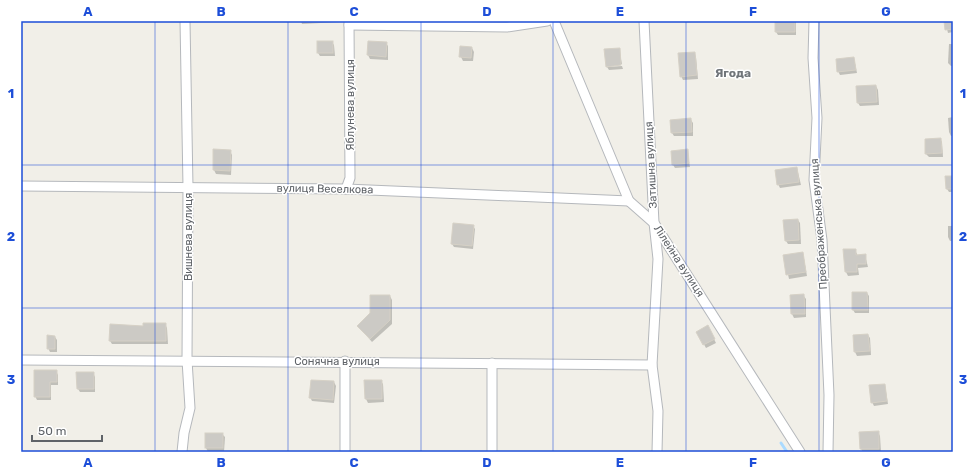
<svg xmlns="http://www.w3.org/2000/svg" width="974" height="473" font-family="Rubik,sans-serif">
<rect width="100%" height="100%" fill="#f1efe8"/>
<!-- shadow -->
<g fill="#0003">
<polygon points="301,21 340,21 340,22 302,24"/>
<polygon points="787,21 796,21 796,35 778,35 776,32"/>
<polygon points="945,21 953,21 953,32 948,33"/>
<polygon points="332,42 334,45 335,56 320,56 318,53"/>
<polygon points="369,42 386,43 388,46 388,60 370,59 368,55"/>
<polygon points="949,44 953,44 953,66 951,66 948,63"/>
<polygon points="472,48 474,52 473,61 463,61 461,57"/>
<polygon points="619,49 622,64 607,65"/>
<polygon points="694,53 696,57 698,79 683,80 681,76"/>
<polygon points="854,58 857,73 840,75 838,71"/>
<polygon points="622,66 623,69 609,70 607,67"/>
<polygon points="876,86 878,90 879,105 860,106 858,103"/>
<polygon points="953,117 953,136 951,136 949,132 948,118"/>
<polygon points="691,120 693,123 693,136 674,136 672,133"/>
<polygon points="940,139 942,142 943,157 929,157 926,154"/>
<polygon points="214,150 230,151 232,155 231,175 216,174 214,170"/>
<polygon points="687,150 690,167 675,168 673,165"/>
<polygon points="952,161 953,192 949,192 947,189 952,177"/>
<polygon points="797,168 801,185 780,188 778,184"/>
<polygon points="798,220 800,223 801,244 788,244 786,241"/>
<polygon points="473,226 475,229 473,249 454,247 452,244"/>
<polygon points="948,226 953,226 953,241 950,241 948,237"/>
<polygon points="844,250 855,250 858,256 865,255 868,267 858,268 859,275 848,276 846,272"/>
<polygon points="803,253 807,276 789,279 784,256"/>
<polygon points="867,293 869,296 869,313 855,313 853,310"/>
<polygon points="803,295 806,299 806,317 794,318 792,314 791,296"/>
<polygon points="390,296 392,300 392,324 372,342 358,326"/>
<polygon points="165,324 167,328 168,344 112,344 110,341 144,327"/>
<polygon points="708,327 716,343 706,348 697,332"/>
<polygon points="868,335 870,338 871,355 857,356 855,352 854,336"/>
<polygon points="55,337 57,340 57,352 50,352 48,348"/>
<polygon points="56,371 58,375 58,385 51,385 51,400 37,400 35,396"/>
<polygon points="93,373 95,377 95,392 80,392 78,389"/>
<polygon points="365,381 381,381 383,384 384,402 368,403 366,399"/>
<polygon points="334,382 336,386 334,403 312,401 310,397"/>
<polygon points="885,385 888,404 874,406 872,402"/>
<polygon points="878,432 880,436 881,452 863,452 861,449"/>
<polygon points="222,434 225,437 224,452 208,452 206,448"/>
</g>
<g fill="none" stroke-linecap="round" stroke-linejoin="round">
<!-- stream -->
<polyline stroke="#aadaff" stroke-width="3" points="781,443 787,452"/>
</g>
<!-- building -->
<g fill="#cccac5" stroke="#d6d1c6">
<polygon points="786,21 795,21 795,32 775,32 775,22"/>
<polygon points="944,21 953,21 953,29 945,30"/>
<rect x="317" y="41" width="16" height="12"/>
<polygon points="368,41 387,42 386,57 367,55"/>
<polygon points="460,46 472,47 471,58 459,57"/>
<polygon points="620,48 621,65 606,67 604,49"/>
<polygon points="695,52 697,75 680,77 678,53"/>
<polygon points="854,57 856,70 837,72 836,59"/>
<polygon points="876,85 877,102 857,103 856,86"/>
<polygon points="691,118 692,132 671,133 670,120"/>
<polygon points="941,138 942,153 925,154 925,139"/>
<polygon points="213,149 231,150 230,171 213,170"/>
<polygon points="688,149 689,163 672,165 671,151"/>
<polygon points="797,167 799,182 777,185 775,170"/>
<polygon points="945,176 953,176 953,189 946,189"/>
<polygon points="798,219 799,240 785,241 783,220"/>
<polygon points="453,223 474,225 472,246 451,244"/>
<polygon points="843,249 856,249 856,255 866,254 866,264 857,264 857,272 845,272"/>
<polygon points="803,252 806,272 786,275 783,255"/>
<polygon points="852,292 867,292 868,310 852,310"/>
<polygon points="804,294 805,314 791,314 790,295"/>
<polygon points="370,295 390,295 390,320 370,339 357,326 370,313"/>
<polygon points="143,323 166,323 166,341 109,341 110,324 143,326"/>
<polygon points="708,325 715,339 703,345 696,332"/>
<polygon points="868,334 870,351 854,352 853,335"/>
<polygon points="47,335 55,336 55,349 47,349"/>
<polygon points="34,370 57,370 57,382 50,382 50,397 34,397"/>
<polygon points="76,372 94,372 94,389 77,389"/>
<polygon points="311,380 334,381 333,400 309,398"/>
<polygon points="364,380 382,380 382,399 365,399"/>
<polygon points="885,384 887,401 871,403 869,385"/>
<polygon points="879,431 879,449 860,449 859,432"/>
<rect x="205" y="433" width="18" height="15"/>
</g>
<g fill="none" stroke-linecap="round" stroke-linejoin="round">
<defs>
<g id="street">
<polyline points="554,21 629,201 654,223 800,452"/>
<polyline points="644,21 654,223 658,259 652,365 658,411 657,452"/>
<polyline points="814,21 813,58 817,118 814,180 822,240 829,395 828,452"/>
<polyline points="349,25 507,27 547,21"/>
<polyline points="21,186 346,189 629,201"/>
<polyline points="346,189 350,178 349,21"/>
<polyline points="21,360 652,365"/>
<polyline points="345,361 345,452"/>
<polyline points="492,363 492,452"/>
<polyline points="182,452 184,433 190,408 187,360 188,187 185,21"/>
</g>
</defs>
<!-- street casing -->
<use href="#street" stroke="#b5b8bc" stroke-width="11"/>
<!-- street -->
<use href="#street" stroke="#fff" stroke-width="9"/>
</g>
<!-- grid -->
<path fill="none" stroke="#1d4ed8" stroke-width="1" stroke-opacity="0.55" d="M155,21V452M288,21V452M421,21V452M553,21V452M686,21V452M819,21V452M21,165H953M21,308H953"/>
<g text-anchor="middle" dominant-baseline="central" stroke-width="3" stroke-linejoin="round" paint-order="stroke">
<!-- street labels -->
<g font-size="11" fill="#5f6368" stroke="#fff">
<text transform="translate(350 105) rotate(-90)">Яблунева вулиця</text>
<text transform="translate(651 165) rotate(-93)">Затишна вулиця</text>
<text transform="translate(325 189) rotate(1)">вулиця Веселкова</text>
<text transform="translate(819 224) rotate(-94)">Преображенська вулиця</text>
<text transform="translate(188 237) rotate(-90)">Вишнева вулиця</text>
<text transform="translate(679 261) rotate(57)">Лілейна вулиця</text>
<text x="337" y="361">Сонячна вулиця</text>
</g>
<!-- neighbourhood labels -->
<g font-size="12" font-weight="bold" fill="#70757a" stroke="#fff">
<text x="733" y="73">Ягода</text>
</g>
</g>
<!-- border -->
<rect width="974" height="473" fill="none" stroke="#ffffff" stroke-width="44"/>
<!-- scale -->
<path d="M32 435v6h70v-6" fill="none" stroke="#5f6368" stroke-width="2"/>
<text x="38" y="435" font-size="12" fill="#5f6368" stroke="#ffffff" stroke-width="3" paint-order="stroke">50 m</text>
<rect x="22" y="22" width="930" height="429" fill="none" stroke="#1d4ed8" stroke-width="1.5"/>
<g font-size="13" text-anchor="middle" font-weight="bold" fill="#1d4ed8">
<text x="88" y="16">A</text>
<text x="221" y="16">B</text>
<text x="354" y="16">C</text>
<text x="487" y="16">D</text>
<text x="620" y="16">E</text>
<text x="753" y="16">F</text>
<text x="886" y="16">G</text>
<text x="11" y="98">1</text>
<text x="963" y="98">1</text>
<text x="11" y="241">2</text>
<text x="963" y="241">2</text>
<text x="11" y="384">3</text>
<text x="963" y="384">3</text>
<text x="88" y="467">A</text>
<text x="221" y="467">B</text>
<text x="354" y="467">C</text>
<text x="487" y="467">D</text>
<text x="620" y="467">E</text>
<text x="753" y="467">F</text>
<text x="886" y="467">G</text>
</g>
</svg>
